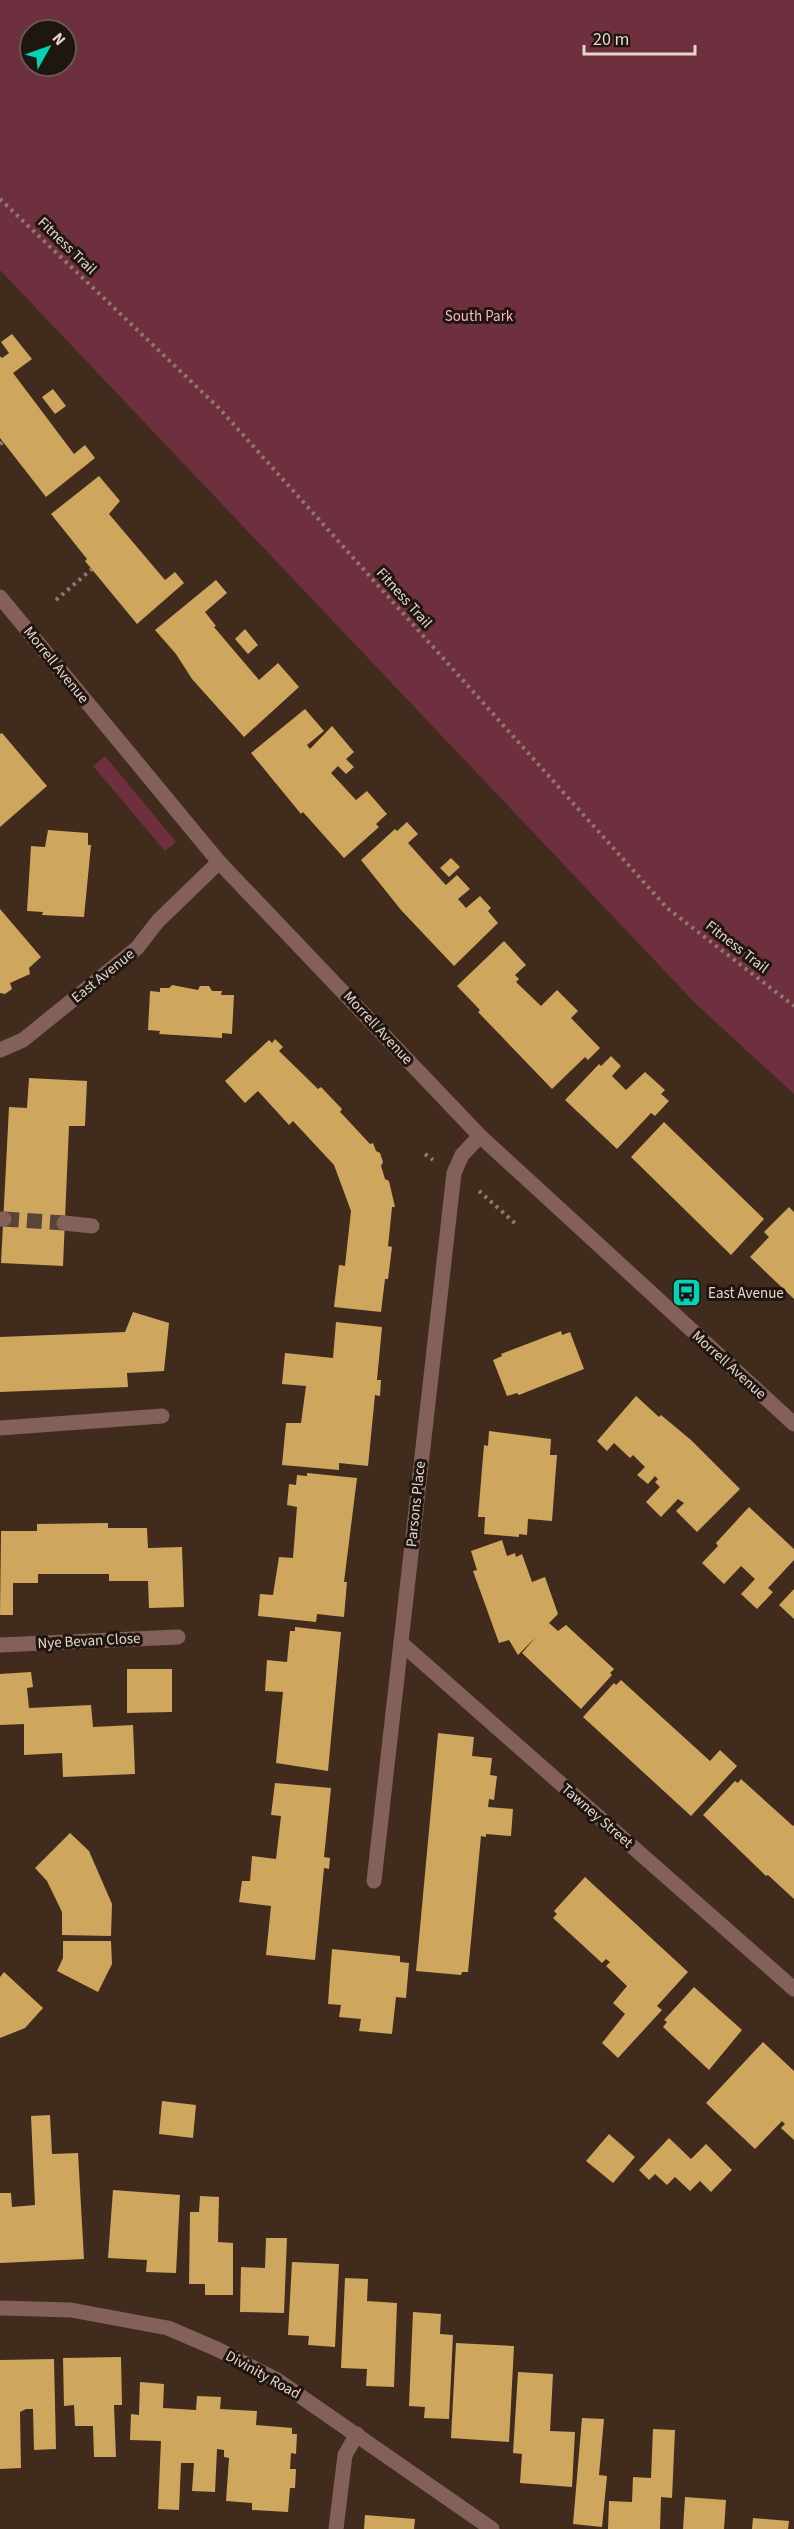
<svg xmlns="http://www.w3.org/2000/svg" width="794" height="2529" font-family="'Source Sans 3',sans-serif">
<rect width="100%" height="100%" fill="#412b1d"/>
<!-- green -->
<g fill="#6e303f" fill-rule="evenodd">
<path d="M0,0H794V1094L696,1004L0,270ZM30,30H66V66H30Z"/>
<polygon points="105,756 176,842 165,851 93,766"/>
</g>
<!-- building -->
<g fill="#cfa65e">
<polygon points="12,334 32,359 13,373 74,454 85,445 95,458 46,497 0,438 0,356 2,358 9,353 1,342"/>
<polygon points="53,389 66,406 55,414 42,397"/>
<polygon points="99,476 120,501 109,514 165,580 175,572 184,583 137,624 85,561 87,559 51,514"/>
<polygon points="216,580 227,593 205,612 216,626 214,627 259,680 278,663 299,687 244,737 192,679 176,654 155,630"/>
<polygon points="245,629 258,645 248,654 235,639"/>
<polygon points="305,709 324,731 307,745 310,749 332,726 354,752 346,759 354,767 346,774 338,766 331,773 356,800 367,791 387,814 376,824 379,827 344,858 303,812 301,814 251,753"/>
<polygon points="2,733 47,786 0,827 0,734"/>
<polygon points="407,822 418,834 408,843 443,882 446,885 457,875 470,889 458,899 466,908 480,896 491,908 488,911 498,923 454,966 401,910 361,860 395,829 397,831"/>
<polygon points="48,830 88,833 88,845 91,845 84,917 42,915 43,912 27,911 31,846 45,847"/>
<polygon points="451,858 460,867 449,877 440,868"/>
<polygon points="0,909 41,957 29,968 30,974 10,983 12,989 5,994 0,993"/>
<polygon points="504,941 526,965 515,975 519,979 516,982 541,1006 557,990 578,1011 571,1018 600,1048 588,1060 585,1057 552,1089 478,1012 480,1010 457,986"/>
<polygon points="172,985 198,990 200,986 209,986 212,991 222,991 221,995 234,995 232,1034 222,1033 222,1038 159,1034 160,1031 148,1030 150,991 160,992 160,988 169,988"/>
<polygon points="275,1039 283,1047 279,1051 318,1089 321,1087 342,1109 340,1112 344,1116 370,1144 373,1143 376,1151 380,1153 383,1162 381,1166 385,1179 389,1181 395,1207 392,1207 389,1237 388,1246 392,1247 388,1279 385,1279 381,1312 334,1307 339,1265 345,1266 351,1211 334,1165 293,1121 289,1125 258,1091 245,1103 225,1081 269,1040 272,1043"/>
<polygon points="611,1056 621,1066 612,1076 626,1090 645,1072 665,1090 661,1094 669,1101 655,1116 651,1113 617,1149 565,1100 599,1064 601,1066"/>
<polygon points="29,1078 87,1081 85,1126 69,1126 63,1266 1,1263 9,1107 27,1108"/>
<polygon points="664,1122 764,1219 731,1255 631,1157"/>
<polygon points="789,1207 794,1212 794,1299 750,1257 769,1237 764,1232"/>
<polygon points="133,1312 169,1323 164,1371 127,1373 128,1387 0,1392 0,1337 125,1332"/>
<polygon points="336,1322 382,1327 377,1380 381,1380 380,1396 375,1395 368,1466 339,1463 339,1470 282,1465 286,1423 301,1423 306,1386 282,1384 285,1353 333,1358"/>
<polygon points="561,1331 562,1335 570,1332 584,1369 519,1395 517,1393 507,1396 493,1360 502,1356 501,1354"/>
<polygon points="636,1396 659,1417 661,1415 691,1440 740,1489 697,1532 676,1511 684,1503 678,1499 661,1517 646,1502 660,1487 655,1482 658,1479 655,1476 648,1484 637,1475 645,1467 633,1455 630,1458 614,1443 607,1451 597,1441"/>
<polygon points="489,1431 551,1439 550,1455 557,1455 552,1521 528,1519 527,1535 519,1534 519,1537 484,1534 485,1517 478,1517 484,1445 488,1446"/>
<polygon points="307,1473 357,1478 344,1582 347,1582 344,1617 317,1614 316,1622 258,1616 260,1594 273,1595 279,1557 293,1558 297,1507 287,1505 289,1484 296,1485 297,1475 307,1476"/>
<polygon points="749,1507 794,1549 794,1560 768,1588 773,1592 757,1609 741,1594 755,1579 741,1566 724,1584 702,1563 718,1546 716,1543"/>
<polygon points="108,1523 108,1528 147,1528 148,1548 182,1547 184,1607 149,1608 148,1581 109,1581 109,1574 38,1574 38,1583 13,1583 13,1615 0,1615 1,1531 37,1531 37,1524"/>
<polygon points="502,1540 507,1556 515,1553 516,1557 522,1554 532,1582 545,1577 558,1614 549,1623 558,1631 566,1625 614,1669 610,1673 612,1675 581,1709 522,1653 536,1637 518,1655 509,1640 499,1643 473,1571 477,1570 471,1551"/>
<polygon points="794,1589 794,1619 779,1605"/>
<polygon points="295,1627 341,1632 328,1771 276,1763 283,1692 265,1691 267,1660 287,1662 290,1631 295,1631"/>
<polygon points="127,1669 172,1669 172,1712 127,1713"/>
<polygon points="31,1672 33,1687 27,1688 29,1708 91,1705 93,1727 133,1725 135,1774 63,1777 62,1753 24,1755 24,1724 0,1725 0,1674"/>
<polygon points="621,1680 710,1761 720,1750 737,1766 691,1816 583,1717 614,1683 616,1685"/>
<polygon points="438,1733 474,1737 472,1756 492,1758 490,1775 497,1776 494,1800 489,1799 488,1807 513,1809 511,1836 486,1834 486,1837 481,1836 468,1972 462,1972 461,1975 416,1971"/>
<polygon points="741,1779 793,1826 794,1825 794,1899 768,1875 766,1876 703,1815 735,1781 738,1783"/>
<polygon points="275,1783 331,1788 324,1857 330,1858 329,1869 324,1868 315,1960 266,1955 271,1906 239,1902 242,1881 250,1881 252,1856 276,1859 281,1816 271,1815"/>
<polygon points="70,1833 89,1851 112,1904 111,1936 62,1935 62,1912 47,1881 35,1868"/>
<polygon points="585,1877 688,1972 657,2006 662,2010 618,2058 602,2043 625,2014 613,2003 627,1986 606,1966 610,1962 606,1959 602,1963 553,1918 557,1914 554,1911"/>
<polygon points="63,1941 111,1941 112,1964 98,1992 57,1971 63,1958"/>
<polygon points="332,1949 400,1956 400,1962 409,1963 406,1998 396,1997 392,2034 359,2031 361,2019 339,2017 341,2005 328,2004"/>
<polygon points="4,1972 43,2008 25,2028 0,2038 0,1977"/>
<polygon points="694,1987 742,2030 709,2070 663,2027 667,2022 664,2020"/>
<polygon points="763,2042 794,2071 794,2140 781,2128 785,2124 782,2121 755,2149 706,2103"/>
<polygon points="162,2101 196,2105 193,2138 159,2134"/>
<polygon points="50,2115 52,2154 78,2153 84,2259 0,2263 0,2193 11,2193 12,2207 35,2205 31,2116"/>
<polygon points="609,2134 635,2157 613,2183 586,2161"/>
<polygon points="669,2138 691,2159 706,2144 732,2170 711,2192 700,2181 690,2191 675,2177 667,2185 655,2174 649,2180 639,2170"/>
<polygon points="113,2190 180,2195 176,2273 146,2272 147,2260 108,2258"/>
<polygon points="200,2196 219,2197 218,2242 233,2243 233,2295 205,2295 205,2284 189,2284 190,2212 199,2212"/>
<polygon points="266,2238 287,2238 284,2313 240,2312 241,2267 265,2268"/>
<polygon points="292,2262 339,2264 335,2347 308,2345 309,2336 288,2335"/>
<polygon points="345,2278 368,2279 367,2301 397,2303 394,2387 366,2386 367,2369 341,2368"/>
<polygon points="413,2312 441,2314 440,2334 453,2335 449,2419 424,2418 425,2407 409,2406"/>
<polygon points="456,2343 514,2346 509,2442 451,2438"/>
<polygon points="121,2357 122,2405 114,2405 116,2457 94,2457 93,2426 75,2426 74,2405 64,2406 63,2358"/>
<polygon points="54,2359 56,2449 34,2450 33,2409 26,2409 20,2412 21,2468 0,2469 0,2360"/>
<polygon points="518,2372 553,2374 550,2431 575,2432 572,2487 520,2483 522,2454 513,2453"/>
<polygon points="140,2382 164,2384 163,2408 196,2410 197,2396 221,2397 220,2409 257,2411 256,2425 292,2428 292,2434 297,2434 296,2454 291,2453 290,2469 296,2469 295,2488 290,2488 288,2512 252,2510 252,2503 226,2501 229,2458 224,2457 224,2450 217,2449 215,2492 192,2491 194,2463 181,2463 179,2510 158,2509 161,2441 130,2440 131,2414 139,2415"/>
<polygon points="582,2418 604,2419 599,2475 607,2476 602,2527 573,2524"/>
<polygon points="653,2429 675,2430 672,2498 661,2497 660,2529 608,2529 609,2501 632,2502 633,2477 651,2478"/>
<polygon points="685,2497 726,2500 724,2529 683,2529"/>
<polygon points="365,2515 415,2519 414,2529 364,2529"/>
<polygon points="753,2518 789,2521 788,2529 752,2529"/>
</g>
<g fill="none" stroke-linecap="round" stroke-linejoin="round">
<!-- minor-tunnel -->
<polyline stroke="#594537" stroke-width="15" stroke-dasharray="15 8" stroke-linecap="butt" points="4,1219 64,1223"/>
<!-- path -->
<g stroke="#8d7a6f" stroke-width="4" stroke-dasharray="3 4.5" stroke-linecap="butt">
<polyline points="0,199 219,408 667,908 794,1006"/>
<polyline points="0,444 3,442"/>
<polyline points="56,600 92,569"/>
<polyline points="425,1154 433,1160"/>
<polyline points="479,1191 516,1224"/>
</g>
<!-- minor -->
<g stroke="#83605a" stroke-width="15">
<polyline points="0,597 219,862 480,1136 794,1424"/>
<polyline points="0,1050 23,1040 137,948 158,921 219,862"/>
<polyline points="0,1219 4,1219"/>
<polyline points="64,1223 92,1226"/>
<polyline points="0,1428 162,1416"/>
<polyline points="401,1643 794,1989"/>
<polyline points="0,1645 178,1637"/>
<polyline points="374,1881 454,1173 462,1155 480,1136"/>
<polyline points="0,2308 71,2310 168,2328 219,2350 277,2380 492,2529"/>
<polyline points="336,2529 345,2455 357,2434"/>
</g>
</g>
<!-- icons -->
<defs>
<symbol id="bus-square" viewBox="-11 -11 22 22"><rect x="-9" y="-9" width="18" height="18" rx="4" fill="#01d5b7" stroke="#201610"/><path d="M-5-6H5V4H4V6H2V4H-2V6H-4V4H-5ZM-3.5-4V0h7V-4ZM-3.5 1.2v1.5H-2V1.2ZM2 1.2v1.5H3.5V1.2Z" fill="#111"/></symbol>
</defs>
<g fill-rule="evenodd">
<use href="#bus-square" x="670" y="1276" width="33" height="33"/>
</g>
<g text-anchor="middle" dominant-baseline="central" stroke-width="6" stroke-linejoin="round" paint-order="stroke">
<!-- street labels -->
<g font-size="15" fill="#e4d6cd" stroke="#201610">
<text transform="translate(67 246) rotate(44)">Fitness Trail</text>
<text transform="translate(404 598) rotate(48)">Fitness Trail</text>
<text transform="translate(56 665) rotate(51)">Morrell Avenue</text>
<text transform="translate(737 947) rotate(38)">Fitness Trail</text>
<text transform="translate(103 976) rotate(-39)">East Avenue</text>
<text transform="translate(378 1028) rotate(47)">Morrell Avenue</text>
<text transform="translate(729 1365) rotate(42)">Morrell Avenue</text>
<text transform="translate(416 1504) rotate(-84)">Parsons Place</text>
<text transform="translate(89 1641) rotate(-3)">Nye Bevan Close</text>
<text transform="translate(597 1816) rotate(41)">Tawney Street</text>
<text transform="translate(263 2375) rotate(29)">Divinity Road</text>
</g>
<!-- park labels -->
<g font-size="15" fill="#fab6c3" stroke="#201610">
<text x="479" y="316">South Park</text>
</g>
<!-- poi labels -->
<g font-size="15" fill="#e4d6cd" stroke="#201610" text-anchor="start">
<text x="708" y="1293">East Avenue</text>
</g>
</g>
<!-- north arrow -->
<g transform="translate(48 48) rotate(50)"><circle r="28" fill="#201610" stroke="#6e635c" stroke-width="1.5"/>
<path d="M0-4.5L10 22L0 15L-10 22Z" fill="#01d5b7"/>
<text y="-9" font-size="16" font-weight="bold" text-anchor="middle" fill="#e4d6cd">N</text>
</g>
<!-- scale -->
<path d="M584 45v9h111v-9" fill="none" stroke="#e4d6cd" stroke-width="3"/>
<text x="593" y="45" font-size="18" fill="#e4d6cd" stroke="#201610" stroke-width="4.5" paint-order="stroke">20 m</text>
</svg>
